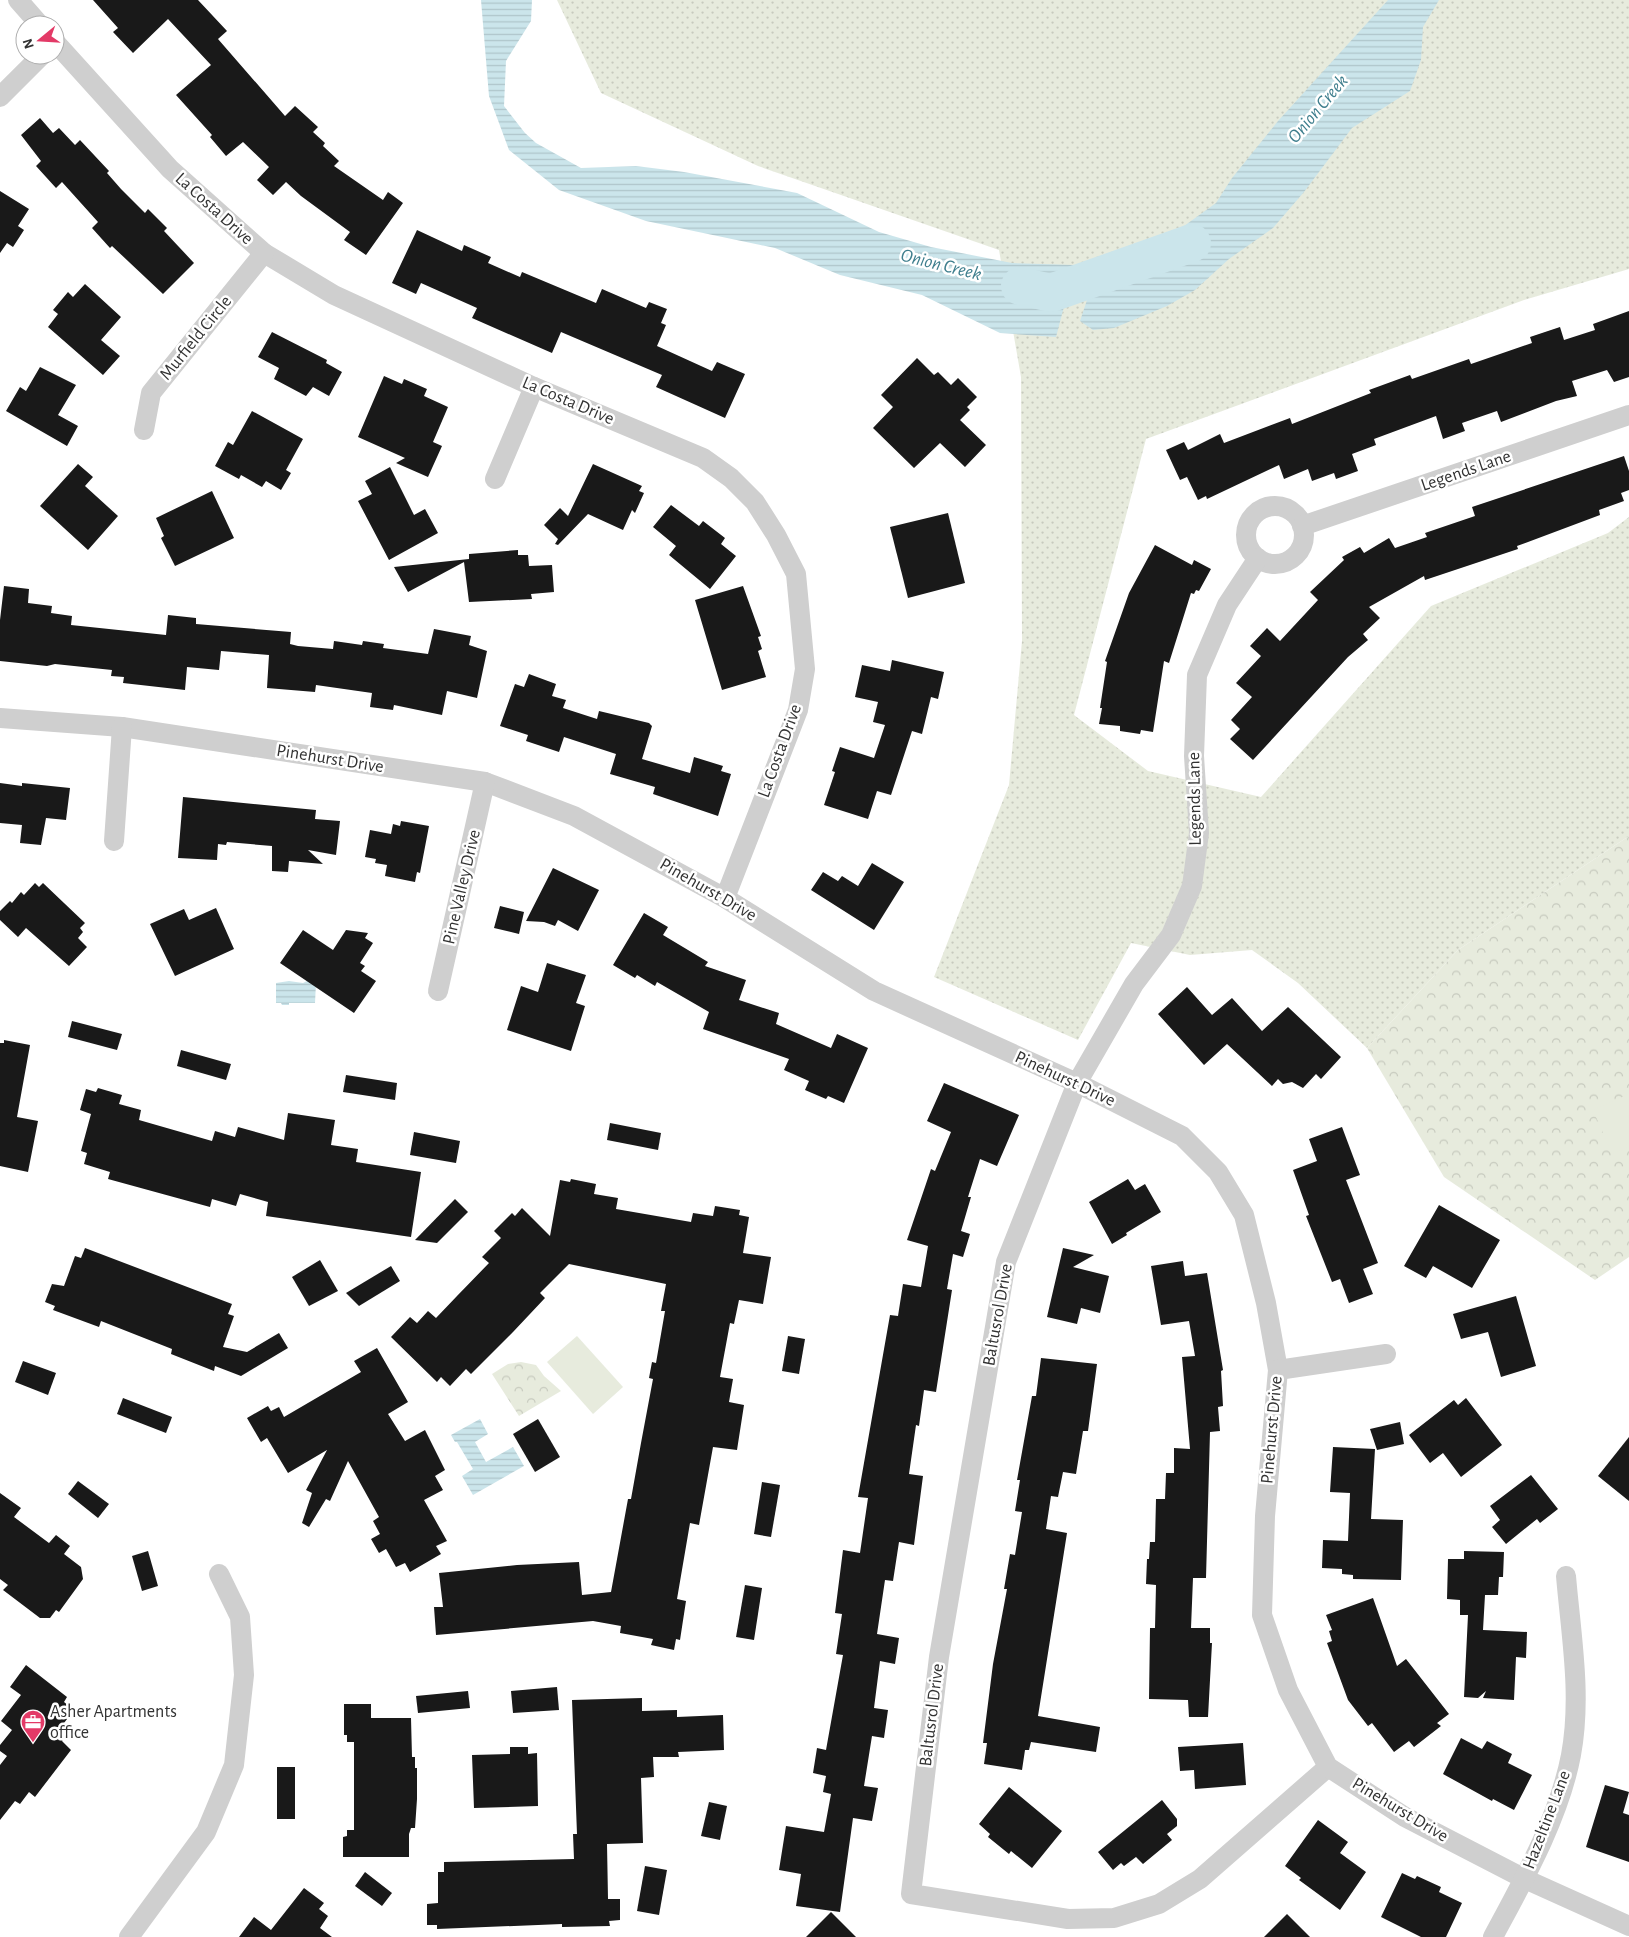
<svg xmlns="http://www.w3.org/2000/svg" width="1629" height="1937" font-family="'Alegreya Sans',sans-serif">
<defs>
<pattern id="grass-dots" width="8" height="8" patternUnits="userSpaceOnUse" patternTransform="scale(1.25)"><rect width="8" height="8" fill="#e7ebdd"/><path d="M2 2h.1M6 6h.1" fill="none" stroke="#c7cabe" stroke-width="1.8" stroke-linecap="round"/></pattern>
<pattern id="park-crowns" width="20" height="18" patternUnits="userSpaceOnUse" patternTransform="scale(1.25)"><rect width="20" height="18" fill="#e7ebdd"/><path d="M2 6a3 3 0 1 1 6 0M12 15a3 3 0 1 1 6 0" fill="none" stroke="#c7cabe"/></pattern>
<pattern id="water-rules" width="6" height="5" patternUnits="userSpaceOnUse" patternTransform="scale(1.25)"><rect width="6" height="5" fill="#cbe5eb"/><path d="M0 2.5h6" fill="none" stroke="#afc5ca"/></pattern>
</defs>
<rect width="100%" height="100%" fill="#fff"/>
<!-- grass -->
<polygon fill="url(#grass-dots)" points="557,0 1629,0 1629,269 1524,300 1146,439 1074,715 1148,771 1261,797 1431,606 1608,533 1629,517 1629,836 1458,950 1367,1048 1298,983 1252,950 1190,955 1131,943 1078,1040 934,977 1009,785 1022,641 1021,377 999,250 758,166 601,93"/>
<!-- park -->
<g fill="url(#park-crowns)">
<polygon points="1629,836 1629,1257 1595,1280 1444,1177 1367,1048 1458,950"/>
<polygon points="521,1362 536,1365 544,1376 561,1391 519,1416 492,1374 508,1364"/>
</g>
<!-- pitch -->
<g fill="#e7ebdd">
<polygon points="1629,1094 1629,1147 1612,1154 1593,1110"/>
<polygon points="577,1336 623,1387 593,1414 547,1362"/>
</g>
<!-- water -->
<g fill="url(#water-rules)">
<polygon points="481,0 532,0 531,21 506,61 504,106 525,133 536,143 581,168 636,166 684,172 797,193 879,232 931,247 1012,263 1075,265 1056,337 1000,333 922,295 840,275 775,248 646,221 559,190 509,150 489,96"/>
<polygon points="1388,0 1439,0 1423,27 1421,60 1410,91 1352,128 1304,192 1273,228 1229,259 1195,290 1167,306 1114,328 1093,330 1080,321 1087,300 1100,289 1137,271 1152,249 1216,203 1232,178 1278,121"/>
<polygon points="311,979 316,983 315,1003 289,1003 289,1005 282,1005 281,1003 276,1003 276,983 289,981 303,983"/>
<polygon points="480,1419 488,1434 475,1442 486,1462 513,1447 524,1466 473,1495 462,1476 473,1469 457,1442 455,1442 451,1435"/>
</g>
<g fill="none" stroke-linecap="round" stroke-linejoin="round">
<!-- river -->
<polyline stroke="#cbe5eb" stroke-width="38" points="1020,286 1051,293 1192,243"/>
</g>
<!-- building -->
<g fill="#191919">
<polygon points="93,0 198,0 227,31 218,39 285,116 295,106 318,127 313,132 325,143 323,146 339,161 334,166 383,200 388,192 403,203 366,255 344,240 350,232 301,196 286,182 273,195 257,180 269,167 243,142 226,156 210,137 212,135 176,95 211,65 168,19 133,53 113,32 118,28"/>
<polygon points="40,118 53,133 59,128 75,145 80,140 109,171 107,173 121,189 145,213 148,209 167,228 164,231 194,263 163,294 112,246 110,248 92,228 98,222 62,182 56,188 36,166 41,161 21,135"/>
<polygon points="0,191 29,209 18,226 24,230 13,247 7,243 0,253"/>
<polygon points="417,230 462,251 464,245 491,257 488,263 520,277 522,272 596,303 602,289 646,308 649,302 667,309 661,323 666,325 657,346 712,371 717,362 745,374 725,418 656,387 662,375 561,332 552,353 472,318 477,308 421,283 416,294 392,283"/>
<polygon points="85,284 121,317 101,340 120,356 103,375 48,327 58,314 53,310 68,292 73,297"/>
<polygon points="1629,311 1629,377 1614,382 1607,370 1572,381 1577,396 1556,401 1501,422 1497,411 1462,423 1465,431 1443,439 1436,416 1374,439 1376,445 1352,454 1358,471 1336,479 1334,473 1312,481 1308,469 1284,479 1279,465 1207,499 1206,496 1198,500 1187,477 1180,480 1166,450 1184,442 1188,450 1220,434 1224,443 1290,418 1292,424 1371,393 1369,390 1410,375 1412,379 1469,359 1471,364 1532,343 1530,337 1560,327 1564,340 1595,330 1593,324"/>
<polygon points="272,332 327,360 326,363 342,372 329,396 313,387 306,396 274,379 279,368 258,357"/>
<polygon points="917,358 934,375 938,372 951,385 958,378 977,397 967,407 970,410 960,420 986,445 965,467 940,443 914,468 873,428 893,407 881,395"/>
<polygon points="40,367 76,385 58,415 78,426 67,446 6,411 20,387 26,391"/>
<polygon points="384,376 402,384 404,379 427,389 424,396 448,407 433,442 442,446 428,477 396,463 405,458 358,437"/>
<polygon points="252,411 303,439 286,470 291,473 281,490 266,481 262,487 241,475 239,479 215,466 228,442 233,445"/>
<polygon points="1624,456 1629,471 1629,490 1621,493 1624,501 1599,510 1600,515 1517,546 1518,549 1425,580 1424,576 1369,607 1380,618 1363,634 1368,640 1348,657 1253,760 1230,739 1240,729 1231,720 1252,697 1236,683 1261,656 1250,646 1267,628 1280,641 1318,600 1310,592 1344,560 1342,557 1360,547 1364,553 1389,538 1395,548 1427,537 1425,533 1475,516 1472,507"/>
<polygon points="78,464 93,477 85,486 118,516 88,550 40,506"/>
<polygon points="593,464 642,486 639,491 644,493 635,513 632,510 623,530 588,514 558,545 555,544 558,539 544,525 560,508 568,516"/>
<polygon points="390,467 414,515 425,509 438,533 389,560 358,501 372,494 365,481"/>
<polygon points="212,491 234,538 175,566 161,538 164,536 156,518"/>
<polygon points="671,505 699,526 703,521 725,538 721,544 736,556 710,589 669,555 676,546 653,527"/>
<polygon points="948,513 965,583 908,598 890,527"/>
<polygon points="1155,545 1192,565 1194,560 1211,569 1199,591 1196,590 1194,594 1191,593 1169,663 1164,661 1153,732 1141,730 1140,734 1120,731 1120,726 1099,724 1102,708 1100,708 1107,662 1105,661 1129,593"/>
<polygon points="518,550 518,555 528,555 529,566 552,565 554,592 531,594 532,599 469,602 464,562 408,592 394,567 469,559 469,554"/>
<polygon points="4,586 29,589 28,603 52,606 51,613 72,616 71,625 166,635 168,615 196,618 196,624 291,632 290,644 298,646 333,649 334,641 362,645 363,641 384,644 383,648 428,654 434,629 471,636 469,645 487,651 477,698 447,691 442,715 394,705 393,710 370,707 372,693 316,685 315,692 267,688 269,655 221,651 219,670 187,667 185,690 123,683 124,677 111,676 112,670 55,664 47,666 0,661 0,620"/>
<polygon points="743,586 761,636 758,637 762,649 758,651 766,677 722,690 695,600"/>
<polygon points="892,660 944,672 938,699 931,697 922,734 912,731 891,795 877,791 868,819 824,805 835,772 832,771 840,747 874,758 885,725 873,722 878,702 855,697 862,665 890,671"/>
<polygon points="529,674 556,684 552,696 566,700 563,708 597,719 599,711 649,723 652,726 642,759 690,773 694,757 723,766 721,771 731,774 718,816 653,794 655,787 610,774 616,754 564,737 559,752 526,741 528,735 500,726 515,684 524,687"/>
<polygon points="0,783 22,786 22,783 70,788 66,820 46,818 41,845 20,843 22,825 0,823"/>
<polygon points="183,797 316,810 315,819 340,821 336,855 308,850 323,864 289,861 288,872 272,871 272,846 227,842 226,845 218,844 217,860 178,858"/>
<polygon points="401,821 429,826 420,873 417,872 415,882 385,876 387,865 375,863 376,859 365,857 370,830 391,834 393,824 400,826"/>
<polygon points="872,863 904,882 874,930 811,890 823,872 838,881 842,876 858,886"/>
<polygon points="553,868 599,890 578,931 558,920 555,926 544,922 526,921"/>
<polygon points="35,883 39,887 43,883 85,923 80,928 83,932 78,938 87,947 69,966 26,928 18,937 0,920 0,911 10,901 12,903 21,892 24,895"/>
<polygon points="500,906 524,912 519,934 494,928"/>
<polygon points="216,908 234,949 175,976 150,924 184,909 189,920"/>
<polygon points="644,913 668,927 663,935 708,962 705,966 746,980 739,1000 779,1013 776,1024 831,1048 837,1034 868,1048 844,1103 828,1096 826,1099 805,1090 809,1081 784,1070 789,1059 703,1029 709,1012 657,982 655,986 637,975 635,978 613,965"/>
<polygon points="303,930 333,950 346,930 368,933 365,938 373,943 360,963 365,966 361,971 376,981 354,1013 280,963"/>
<polygon points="547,963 586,975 576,1003 585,1006 571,1051 507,1030 521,986 538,992"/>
<polygon points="1187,987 1212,1015 1232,998 1262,1031 1288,1007 1341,1057 1321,1079 1316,1074 1303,1088 1292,1082 1283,1084 1278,1079 1272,1086 1227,1044 1204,1065 1158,1014"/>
<polygon points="72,1021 122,1034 117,1050 68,1037"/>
<polygon points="4,1040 30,1045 17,1117 38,1121 28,1172 0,1166 0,1043 4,1043"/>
<polygon points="181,1050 231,1064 226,1080 177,1066"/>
<polygon points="346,1075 397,1083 395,1100 343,1092"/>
<polygon points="944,1083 1019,1115 997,1166 980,1159 968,1197 971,1197 961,1231 970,1234 963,1257 953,1254 947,1289 952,1290 936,1392 924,1390 919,1426 916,1425 909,1474 923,1476 914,1545 899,1542 893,1581 885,1580 877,1634 899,1638 895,1664 880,1661 874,1708 888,1710 884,1738 872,1736 864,1786 878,1788 872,1821 853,1818 840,1912 796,1906 801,1874 779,1870 786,1826 824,1832 831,1794 823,1792 826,1776 813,1773 817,1748 826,1750 843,1655 836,1654 842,1614 835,1613 843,1550 860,1553 868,1498 858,1497 890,1315 898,1316 903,1284 921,1287 928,1246 907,1240 931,1169 935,1171 951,1132 927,1121"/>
<polygon points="98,1088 122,1095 119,1104 141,1110 139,1120 212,1141 215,1131 235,1137 238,1127 284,1140 288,1113 335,1120 331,1145 358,1149 356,1162 421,1172 411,1237 266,1216 268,1202 240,1194 236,1206 212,1199 210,1207 108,1179 110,1172 84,1164 87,1153 81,1151 91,1114 80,1110 86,1089 96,1092"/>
<polygon points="610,1123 661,1133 658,1150 607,1140"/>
<polygon points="1342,1127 1360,1175 1346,1180 1378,1263 1363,1269 1373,1294 1349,1303 1340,1279 1332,1282 1306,1216 1309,1215 1293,1170 1317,1161 1309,1139"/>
<polygon points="414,1132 460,1141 456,1163 410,1155"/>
<polygon points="571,1179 596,1184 594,1194 618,1198 616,1209 691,1222 693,1213 713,1216 715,1206 740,1210 739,1215 749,1217 743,1253 771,1257 763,1304 739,1300 734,1324 730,1323 720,1377 733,1379 729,1402 744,1405 737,1450 713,1447 699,1525 690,1523 677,1599 686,1601 680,1640 676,1639 674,1650 651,1645 653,1639 620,1633 621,1626 593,1621 436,1635 434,1607 443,1607 439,1573 517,1565 579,1562 582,1595 611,1592 628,1499 631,1499 641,1443 653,1379 649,1378 652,1362 656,1363 665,1311 661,1311 666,1284 569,1264 540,1293 545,1298 513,1332 471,1374 466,1369 450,1386 441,1377 437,1382 391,1337 410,1317 417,1323 428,1311 436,1318 457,1296 489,1263 482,1257 501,1238 494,1231 512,1213 515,1216 522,1208 550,1236 560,1180 570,1182"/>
<polygon points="1128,1179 1135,1190 1145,1184 1161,1212 1126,1233 1127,1235 1112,1244 1089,1202"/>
<polygon points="455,1199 468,1212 437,1243 415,1240"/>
<polygon points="1439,1205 1500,1240 1472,1288 1433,1266 1426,1278 1404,1266"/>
<polygon points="85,1248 232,1304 228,1314 234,1316 223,1347 247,1352 279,1333 288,1348 241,1376 215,1366 214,1371 171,1354 172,1349 101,1321 99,1327 53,1310 55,1306 45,1302 52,1284 64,1286 75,1256 81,1258"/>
<polygon points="1063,1248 1094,1255 1073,1267 1109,1276 1100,1313 1081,1308 1077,1324 1047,1317"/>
<polygon points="320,1260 338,1291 309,1306 292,1277"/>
<polygon points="1183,1261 1185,1276 1207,1273 1223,1370 1221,1371 1223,1406 1218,1407 1220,1431 1210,1432 1206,1578 1193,1578 1191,1628 1210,1628 1210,1643 1212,1643 1208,1717 1189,1717 1188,1700 1149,1699 1150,1628 1155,1628 1156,1585 1146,1584 1147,1559 1149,1559 1150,1542 1155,1542 1156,1499 1165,1499 1166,1473 1174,1473 1174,1448 1190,1449 1182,1357 1195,1356 1189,1321 1161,1325 1151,1266"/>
<polygon points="391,1266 400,1281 359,1306 346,1293"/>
<polygon points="1516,1296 1536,1366 1501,1377 1488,1332 1461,1339 1453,1314"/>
<polygon points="788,1336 805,1339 799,1374 782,1371"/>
<polygon points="377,1348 408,1402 388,1414 405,1441 425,1430 445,1470 435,1476 443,1490 424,1500 447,1541 436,1546 441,1554 410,1572 405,1563 396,1567 386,1549 379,1553 371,1539 380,1534 373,1521 379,1517 348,1461 330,1501 326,1499 309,1527 302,1523 312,1493 306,1490 327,1450 288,1473 267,1438 261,1442 247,1418 268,1406 271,1411 279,1407 284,1417 361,1372 354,1361"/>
<polygon points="1041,1358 1097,1364 1088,1431 1083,1431 1076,1474 1063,1472 1058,1497 1051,1496 1046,1529 1067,1533 1038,1716 1100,1727 1096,1752 1031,1742 1029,1750 1025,1750 1022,1770 984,1764 987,1743 983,1743 993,1664 1007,1589 1004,1589 1010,1554 1015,1555 1022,1512 1015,1511 1020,1480 1017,1480 1032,1396 1036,1396"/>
<polygon points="23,1361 56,1373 48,1395 15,1382"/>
<polygon points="123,1398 172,1417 166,1433 117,1414"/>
<polygon points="1466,1398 1502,1445 1461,1477 1443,1453 1430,1463 1409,1435 1454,1400 1458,1405"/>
<polygon points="538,1419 560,1457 535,1472 513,1434"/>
<polygon points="1400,1422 1404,1444 1377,1450 1370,1429"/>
<polygon points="1629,1437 1629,1501 1598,1476"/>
<polygon points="1333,1447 1375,1449 1371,1519 1403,1520 1401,1580 1353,1579 1353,1575 1342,1574 1342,1569 1322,1568 1323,1540 1348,1541 1350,1493 1330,1492"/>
<polygon points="1531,1475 1558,1509 1540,1523 1537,1519 1506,1544 1492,1527 1500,1520 1490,1506"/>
<polygon points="78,1481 109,1504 98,1518 68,1494"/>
<polygon points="762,1482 780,1485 771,1537 754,1534"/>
<polygon points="0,1493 21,1508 14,1517 49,1543 56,1535 70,1546 64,1554 81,1567 83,1579 59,1612 56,1610 50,1618 40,1618 3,1590 8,1585 0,1579"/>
<polygon points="148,1551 158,1586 142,1591 132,1556"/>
<polygon points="1464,1551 1504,1552 1503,1577 1499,1577 1498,1595 1485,1595 1483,1630 1527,1632 1526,1658 1516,1657 1514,1700 1483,1698 1486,1691 1478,1698 1464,1697 1468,1615 1460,1615 1460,1600 1447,1599 1448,1559 1464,1559"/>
<polygon points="745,1585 762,1588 754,1640 736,1637"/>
<polygon points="1373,1598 1397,1666 1406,1659 1449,1714 1437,1723 1441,1726 1414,1747 1409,1741 1394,1752 1372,1723 1368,1726 1348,1700 1327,1643 1332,1641 1329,1631 1332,1630 1326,1615"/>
<polygon points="26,1665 67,1697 64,1702 74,1710 64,1723 71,1728 62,1741 71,1750 35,1797 29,1792 20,1804 15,1801 0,1820 0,1765 7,1756 0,1751 0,1745 12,1730 1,1721 21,1695 10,1687"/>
<polygon points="557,1687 559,1710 513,1713 511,1691"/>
<polygon points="468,1691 470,1708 418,1713 416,1696"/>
<polygon points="642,1698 642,1711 677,1710 677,1717 723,1715 724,1750 678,1752 679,1757 653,1757 654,1777 641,1778 643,1843 607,1844 608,1899 620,1899 620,1920 609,1921 610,1926 562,1927 562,1924 437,1929 437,1925 427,1925 427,1904 438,1903 438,1872 444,1872 444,1862 574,1859 573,1834 577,1834 572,1700"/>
<polygon points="344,1704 371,1704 371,1718 411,1718 412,1757 415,1757 415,1768 417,1768 417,1799 415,1828 411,1828 409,1834 409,1857 343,1857 343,1837 347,1836 347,1830 354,1830 354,1742 347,1742 347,1735 344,1735"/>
<polygon points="1461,1738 1482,1749 1487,1741 1512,1754 1508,1763 1532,1775 1514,1810 1493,1799 1492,1801 1443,1774"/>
<polygon points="1243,1743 1246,1785 1195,1789 1194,1770 1180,1771 1178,1747"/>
<polygon points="510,1747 528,1747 528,1754 537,1753 538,1806 474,1808 472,1755 510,1754"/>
<rect x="277" y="1767" width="18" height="52"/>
<polygon points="1605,1785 1629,1792 1623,1813 1629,1815 1629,1862 1586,1847"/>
<polygon points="1009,1787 1062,1831 1032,1868 1011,1851 1009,1854 988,1837 990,1834 979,1824"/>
<polygon points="1162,1800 1177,1819 1177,1826 1167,1834 1172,1840 1143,1864 1136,1857 1124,1866 1121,1863 1113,1870 1098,1852"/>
<polygon points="709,1802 727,1806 720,1840 701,1836"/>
<polygon points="1318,1820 1348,1842 1340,1853 1366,1872 1340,1910 1299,1880 1301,1878 1285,1866"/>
<polygon points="645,1866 667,1870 659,1915 637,1911"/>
<polygon points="365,1872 392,1893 382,1906 355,1886"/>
<polygon points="1402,1873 1415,1879 1417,1876 1441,1887 1439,1892 1462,1903 1446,1937 1421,1937 1381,1917"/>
<polygon points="304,1888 324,1903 319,1909 328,1916 320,1928 332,1937 239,1937 254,1917 271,1930"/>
<polygon points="831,1912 856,1937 806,1937"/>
<polygon points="1287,1914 1310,1937 1264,1937"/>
</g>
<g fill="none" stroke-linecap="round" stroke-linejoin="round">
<!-- minor -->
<g stroke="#cfcfcf" stroke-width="20">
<polyline points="18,0 40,25"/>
<polyline points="55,42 170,169 264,253 334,295 534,387 703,458 731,478 755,502 776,535 796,574 805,669 798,710 725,898"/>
<polyline points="0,97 42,55"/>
<polyline points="144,430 151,393 264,253"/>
<polyline points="495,479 534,387"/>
<circle cx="1275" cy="535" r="29"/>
<polyline points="1302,526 1629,415"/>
<polyline points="1258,558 1227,605 1197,675 1194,756 1199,833 1192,886 1171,935 1134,984 1077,1083 1006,1262 939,1657 911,1894 1068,1919 1114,1918 1159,1904 1200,1879 1328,1767"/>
<polyline points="0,718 122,727 485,782 574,816 725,898 874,991 1077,1083 1182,1136 1218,1172 1244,1215 1266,1303 1278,1370 1265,1516 1262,1615 1288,1690 1328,1767 1405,1817 1525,1879 1629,1926"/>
<polyline points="114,841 122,727"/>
<polyline points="438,991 485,782"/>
<polyline points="1278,1370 1386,1354"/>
<polyline points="129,1937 206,1832 234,1765 244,1675 240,1617 219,1574"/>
<path d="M1493,1937C1523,1881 1559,1818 1571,1755C1582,1696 1571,1635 1566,1576"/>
</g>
</g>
<!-- icons -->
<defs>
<symbol id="office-pin" viewBox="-11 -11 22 30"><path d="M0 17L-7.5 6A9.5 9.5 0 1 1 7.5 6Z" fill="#e33a67" stroke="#fff"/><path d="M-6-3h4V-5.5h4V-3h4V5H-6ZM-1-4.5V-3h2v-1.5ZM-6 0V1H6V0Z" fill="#fff"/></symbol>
</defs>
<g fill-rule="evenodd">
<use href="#office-pin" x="19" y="1708" width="28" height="38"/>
</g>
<g text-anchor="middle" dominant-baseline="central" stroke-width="5" stroke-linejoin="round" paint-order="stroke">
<!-- street labels -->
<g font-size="18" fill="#323232" stroke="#fff">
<text transform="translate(214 209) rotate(42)">La Costa Drive</text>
<text transform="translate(196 338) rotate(-51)">Murfield Circle</text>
<text transform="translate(568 401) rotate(23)">La Costa Drive</text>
<text transform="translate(1466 471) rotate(-19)">Legends Lane</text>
<text transform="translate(780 751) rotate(-70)">La Costa Drive</text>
<text transform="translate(330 759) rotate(9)">Pinehurst Drive</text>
<text transform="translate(1195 799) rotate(-91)">Legends Lane</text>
<text transform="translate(462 887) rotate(-77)">Pine Valley Drive</text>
<text transform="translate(708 890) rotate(30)">Pinehurst Drive</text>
<text transform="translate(1065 1079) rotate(25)">Pinehurst Drive</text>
<text transform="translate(998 1315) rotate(-80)">Baltusrol Drive</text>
<text transform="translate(1272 1430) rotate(-85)">Pinehurst Drive</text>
<text transform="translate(932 1715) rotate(-83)">Baltusrol Drive</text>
<text transform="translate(1400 1810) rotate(31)">Pinehurst Drive</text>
<text transform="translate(1547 1820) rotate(-69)">Hazeltine Lane</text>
</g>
<!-- poi labels -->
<g font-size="18" fill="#323232" stroke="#fff" text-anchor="start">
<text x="50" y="1712">Asher Apartments<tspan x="50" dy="21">office</tspan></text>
</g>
<!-- water labels -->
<g font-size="19" font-style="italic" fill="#3e7e8d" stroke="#fff">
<text transform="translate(1318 109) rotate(-50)">Onion Creek</text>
<text transform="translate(941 265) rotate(14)">Onion Creek</text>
</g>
</g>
<!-- north arrow -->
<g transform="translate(40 40) rotate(252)"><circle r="24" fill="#ffffff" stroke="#adadad"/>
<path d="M0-4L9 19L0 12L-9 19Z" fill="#e33a67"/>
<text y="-8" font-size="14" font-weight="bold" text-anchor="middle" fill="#323232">N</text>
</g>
</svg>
